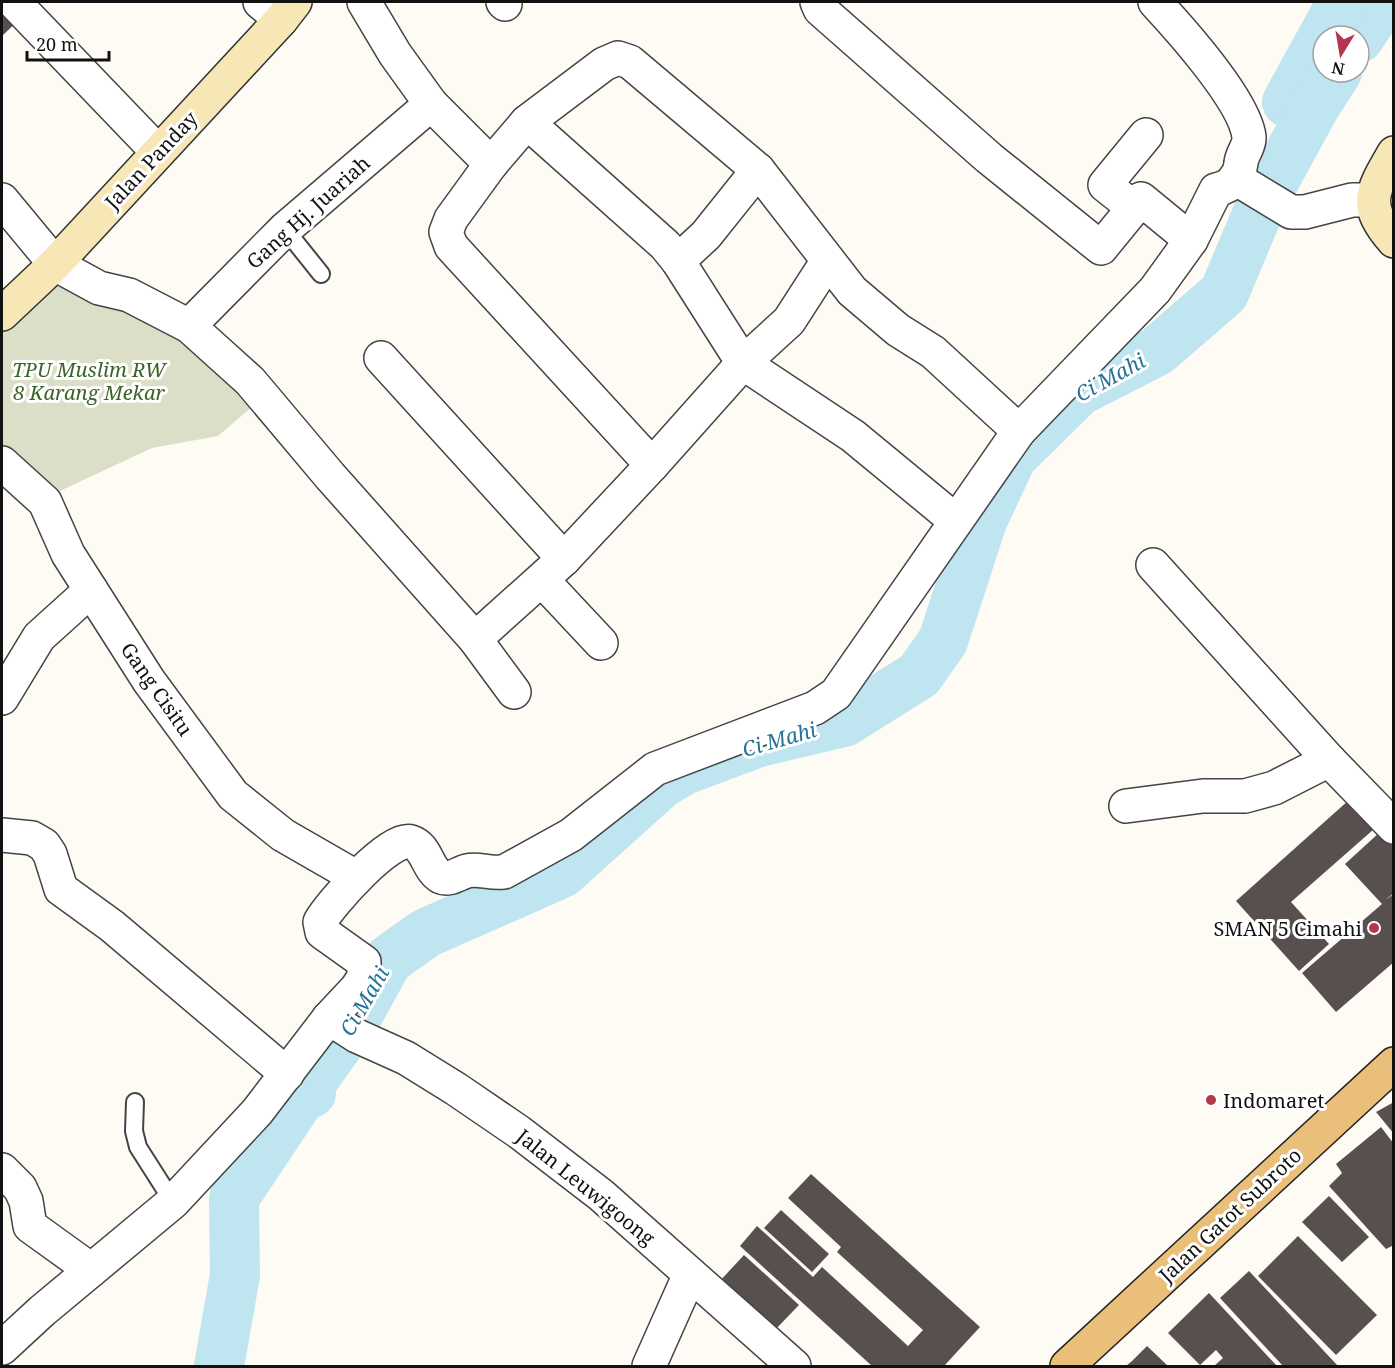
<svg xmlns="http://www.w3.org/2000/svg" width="1395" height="1368" font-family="'Noto Serif',serif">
<rect width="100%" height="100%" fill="#fefbf5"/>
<!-- cemetery -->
<polygon fill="#dbdfc7" points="58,271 186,329 253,406 218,436 152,448 47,497 2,457 2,325"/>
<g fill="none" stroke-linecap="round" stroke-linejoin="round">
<!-- river -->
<g stroke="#bfe5f0" stroke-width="50">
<polyline points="1359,38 1383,2"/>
<polyline points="1287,102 1342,2"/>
<polyline points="219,1366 235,1275 234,1198 302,1096 311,1093 311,1083 353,1024 388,960 426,933 562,873 662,783 684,770 759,742 844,722 919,675 943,641 982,521 1012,457 1079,391 1157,351 1224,293 1261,205 1315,106 1337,72"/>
</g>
</g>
<!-- building -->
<g fill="#58504e">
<polygon points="2,3 21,18 2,36"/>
<polygon points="1349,800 1374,829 1291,902 1329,944 1299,971 1236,901"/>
<polygon points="1380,832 1394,847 1394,893 1385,900 1394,894 1394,962 1336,1012 1302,973 1382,904 1345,864"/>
<polygon points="1394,1102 1394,1134 1376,1112"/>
<polygon points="1381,1127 1394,1144 1394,1245 1386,1249 1329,1186 1342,1173 1336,1164"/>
<polygon points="811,1174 980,1327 944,1366 872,1366 740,1246 757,1226 813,1277 822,1267 908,1346 923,1330 837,1252 841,1247 788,1198"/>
<polygon points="1329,1196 1369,1237 1342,1262 1302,1222"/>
<polygon points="781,1210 829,1254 812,1272 764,1228"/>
<polygon points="1298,1236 1377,1315 1336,1355 1258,1276"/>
<polygon points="744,1255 799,1305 772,1333 718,1283"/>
<polygon points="1249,1271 1338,1366 1283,1366 1220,1298"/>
<polygon points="1209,1293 1277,1366 1214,1366 1223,1358 1216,1350 1200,1365 1168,1333"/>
<polygon points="1147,1346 1168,1366 1126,1366 1132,1361"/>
</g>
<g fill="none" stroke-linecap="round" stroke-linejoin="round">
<defs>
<g id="lane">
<polyline points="285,229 321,274"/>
<polyline points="135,1102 134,1131 138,1147 173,1202"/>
</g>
<g id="street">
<polyline points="14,2 158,152"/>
<polyline points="260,2 281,20"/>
<polyline points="364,2 395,54 431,104 491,164 527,122 604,64 618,58 630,62 758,170 852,291 898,330 933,352 1019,431"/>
<polyline points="503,2 505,4"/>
<polyline points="817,2 820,9 989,158 1101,248 1141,199 1191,240"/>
<polyline points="527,122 665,245 678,261 743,363 853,436 956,521"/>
<polyline points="491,164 451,219 446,232 451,246 652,465"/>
<polyline points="1235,178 1291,212 1305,212 1352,200 1373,200"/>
<polyline points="2,200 55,264 99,288 129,295 189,326 250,381 330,476 475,639 514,692"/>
<polyline points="1134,208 1105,185 1146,135"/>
<polyline points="678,261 706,235 758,170"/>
<polyline points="189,326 285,229 431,104"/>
<polyline points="381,358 564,559"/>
<polyline points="2,463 45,502 68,554 149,681 233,795 283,835 356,877"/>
<polyline points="1153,565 1329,760 1394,827"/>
<polyline points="542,580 601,643"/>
<polyline points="475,639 564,559 652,465 743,363 789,321 827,262"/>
<polyline points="2,698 39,637 91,590"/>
<polyline points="1126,806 1203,796 1245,796 1274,788 1329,760"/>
<polyline points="2,835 32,838 44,845 50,854 61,889 112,926 287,1074"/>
<polyline points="329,1018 357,1036 406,1058 456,1089 519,1132 601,1195 794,1366"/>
<polyline points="2,1170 20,1188 26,1201 30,1226 91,1270"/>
<path d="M2,1348L42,1311L173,1202L257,1112L329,1018L357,988L364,977V962L322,932L320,922C330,904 391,835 411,842C427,847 427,869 441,877C449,881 459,873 467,871C478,868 491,874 504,872L571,835L655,769L815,708L836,694L1019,431L1155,290L1191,240L1216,190C1232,186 1239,179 1241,163C1242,153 1250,146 1249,137C1245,101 1180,29 1155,2"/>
<polyline points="649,1366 690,1274"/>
</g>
<g id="secondary">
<path d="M1394,153C1372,191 1362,205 1394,241"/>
<polyline points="2,314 55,264 281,20 295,2"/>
</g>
<polyline id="primary" points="1067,1366 1394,1064"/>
</defs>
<!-- lane casing -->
<use href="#lane" stroke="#444" stroke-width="20"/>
<!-- street casing -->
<use href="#street" stroke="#444" stroke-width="36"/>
<!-- secondary casing -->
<use href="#secondary" stroke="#333" stroke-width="36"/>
<!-- primary casing -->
<use href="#primary" stroke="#222" stroke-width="36"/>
<!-- lane -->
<use href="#lane" stroke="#fff" stroke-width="16"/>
<!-- street -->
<use href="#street" stroke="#fff" stroke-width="33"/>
<!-- secondary -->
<use href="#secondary" stroke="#f7e7b7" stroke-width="33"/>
<!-- primary -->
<use href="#primary" stroke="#eabf79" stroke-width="33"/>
</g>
<!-- markers -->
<g fill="#b3364d" stroke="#fff" stroke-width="2">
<circle cx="1374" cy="928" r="6"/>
<circle cx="1211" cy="1100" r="6"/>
</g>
<g text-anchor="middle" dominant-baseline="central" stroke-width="6" stroke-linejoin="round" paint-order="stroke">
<!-- street labels -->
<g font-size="20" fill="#111" stroke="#fff">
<text transform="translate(151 160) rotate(-47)">Jalan Panday</text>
<text transform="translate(308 212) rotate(-42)">Gang Hj. Juariah</text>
<text transform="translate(157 689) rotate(55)">Gang Cisitu</text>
<text transform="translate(586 1187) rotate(39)">Jalan Leuwigoong</text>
<text transform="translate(1230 1215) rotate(-43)">Jalan Gatot Subroto</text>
</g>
<!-- park labels -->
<g font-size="20" font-style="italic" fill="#3b6326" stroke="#fff">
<text x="89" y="369">TPU Muslim RW<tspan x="89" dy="23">8 Karang Mekar</tspan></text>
</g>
<!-- poi labels -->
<g font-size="20" fill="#111" stroke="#fff" text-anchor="end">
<text x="1362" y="928">SMAN 5 Cimahi</text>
<text x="1223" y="1100" text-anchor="start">Indomaret</text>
</g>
<!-- water labels -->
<g font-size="21" font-style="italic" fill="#257497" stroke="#fff">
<text transform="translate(1110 377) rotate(-29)">Ci Mahi</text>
<text transform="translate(779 739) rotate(-16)">Ci Mahi</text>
<text transform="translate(364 1001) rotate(-60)">Ci Mahi</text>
</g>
</g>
<!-- border -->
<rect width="1395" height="1368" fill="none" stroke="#111111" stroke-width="6"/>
<!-- north arrow -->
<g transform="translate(1341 54) rotate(191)"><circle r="28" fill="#ffffff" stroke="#a0a0a0" stroke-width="1.5"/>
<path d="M0-4.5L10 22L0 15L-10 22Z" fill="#b3364d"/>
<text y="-9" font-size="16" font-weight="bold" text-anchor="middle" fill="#111111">N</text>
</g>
<!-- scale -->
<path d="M27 51v9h82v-9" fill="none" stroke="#111111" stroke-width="3"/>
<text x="36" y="51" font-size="18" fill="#111111" stroke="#ffffff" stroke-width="4.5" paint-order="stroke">20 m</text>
</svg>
